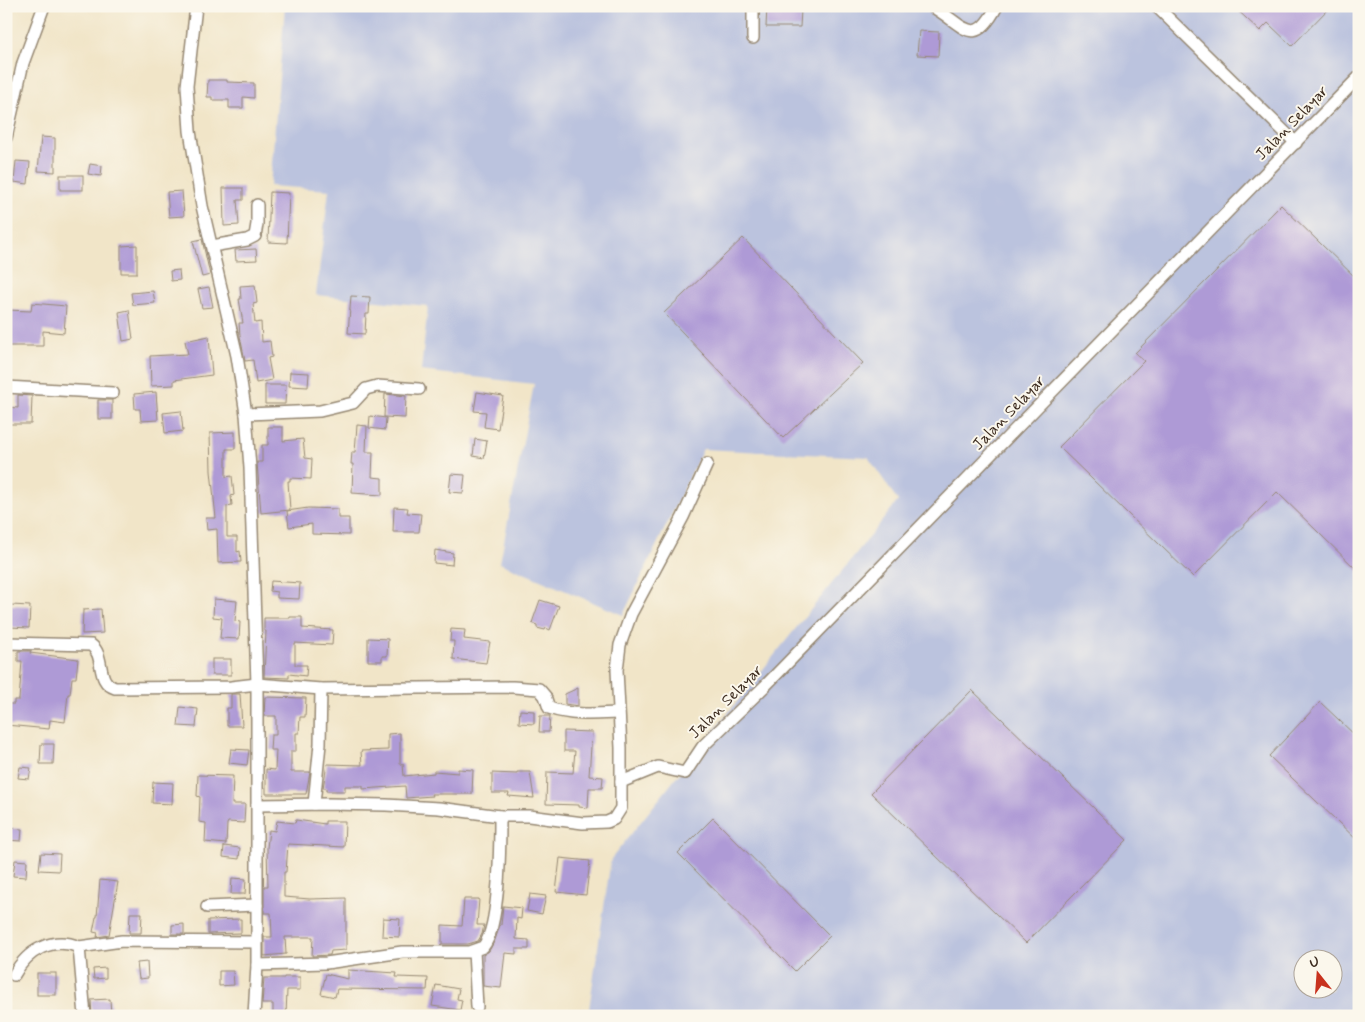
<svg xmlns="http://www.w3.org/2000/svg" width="1365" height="1022" font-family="Mynerve,sans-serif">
<rect width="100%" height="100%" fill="#fbf7ec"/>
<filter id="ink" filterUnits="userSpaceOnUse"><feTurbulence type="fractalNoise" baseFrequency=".02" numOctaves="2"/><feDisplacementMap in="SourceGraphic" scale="10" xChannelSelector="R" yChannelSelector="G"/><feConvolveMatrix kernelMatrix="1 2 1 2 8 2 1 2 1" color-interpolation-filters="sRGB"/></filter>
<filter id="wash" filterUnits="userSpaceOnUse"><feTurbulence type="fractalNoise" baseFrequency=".0096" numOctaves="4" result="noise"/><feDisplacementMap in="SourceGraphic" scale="20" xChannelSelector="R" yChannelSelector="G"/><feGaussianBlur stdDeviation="1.12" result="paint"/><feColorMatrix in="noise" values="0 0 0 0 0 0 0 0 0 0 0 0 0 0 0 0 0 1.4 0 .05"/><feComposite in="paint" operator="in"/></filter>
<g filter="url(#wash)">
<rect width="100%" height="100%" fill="#f1e5c8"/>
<!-- industrial -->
<path fill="#bbc3de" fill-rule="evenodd" d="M285,6H1359V1016H588L611,859L898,501L868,457L703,449L623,615L500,563L534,384L421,371L428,306L316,295L329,190L270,186ZM1302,960H1332V990H1302Z"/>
<g id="blocks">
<!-- building -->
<g fill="#ae9ad6">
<polygon points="767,6 783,6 783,9 801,10 800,27 766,27"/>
<polygon points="1233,6 1331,6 1292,46 1268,23 1260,31"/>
<polygon points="919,31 939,32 938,56 917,55"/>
<polygon points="208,80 227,80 227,82 254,83 254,98 243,97 243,108 229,108 229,100 212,100 212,97 207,97"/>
<polygon points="41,137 55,138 55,172 38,171"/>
<polygon points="16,161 30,162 28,184 14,182"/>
<polygon points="90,164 102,166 101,176 88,174"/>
<rect x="60" y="175" width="23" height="15"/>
<polygon points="223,188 243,188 243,200 237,200 239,225 224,226"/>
<polygon points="182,191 184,216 169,217 167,192"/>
<polygon points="270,192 289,193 287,243 268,242"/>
<polygon points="1281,205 1359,281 1359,572 1277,492 1193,577 1059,447 1144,361 1135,353"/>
<polygon points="743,238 863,363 783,438 664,313"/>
<polygon points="202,239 210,275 202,277 193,241"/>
<polygon points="137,245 137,273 121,273 121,246"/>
<polygon points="256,249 257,260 236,261 235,250"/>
<polygon points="179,270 180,280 171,281 170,271"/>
<polygon points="255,285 257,303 253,304 255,323 261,322 262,342 270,341 272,357 268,358 272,380 256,383 253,360 245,361 240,336 239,323 243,323 239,299 241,299 240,286"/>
<polygon points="209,287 213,307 202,308 198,289"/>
<polygon points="153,291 155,303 133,305 131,293"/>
<polygon points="351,296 370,297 369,314 366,314 365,334 348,333"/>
<polygon points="32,303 66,306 64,333 43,331 43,346 6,346 7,310 31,311"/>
<polygon points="129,310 133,339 123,341 119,312"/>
<polygon points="209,336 212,375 174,380 174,385 151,386 150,356 188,354 185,341"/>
<polygon points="290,372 309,373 308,387 289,386"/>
<polygon points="265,385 286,385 285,404 265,404"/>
<polygon points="156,392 158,420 141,421 140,409 135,409 134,394"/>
<polygon points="477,392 503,396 498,429 484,427 486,412 474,411"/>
<polygon points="385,394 406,396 405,418 384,417"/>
<polygon points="18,395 32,396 31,424 6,424 6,407 18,408"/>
<rect x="98" y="400" width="14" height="19"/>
<polygon points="181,411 183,431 165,433 163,413"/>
<polygon points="370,416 386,418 385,430 369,428"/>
<polygon points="357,425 367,426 366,452 373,452 372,477 382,478 382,495 352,493 353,464 351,464 352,452 355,452"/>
<polygon points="268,427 283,427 283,441 303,439 305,458 312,459 311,479 290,478 290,481 288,481 290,510 261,513 257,462 262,462 262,445 268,445"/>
<polygon points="235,432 235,449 226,449 226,477 232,476 234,495 231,496 232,505 227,506 227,537 237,537 237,552 240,551 241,562 218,563 217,529 207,530 206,518 216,518 211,471 210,433"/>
<polygon points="475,439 487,441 484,458 473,456"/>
<polygon points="451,474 465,475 463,493 449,492"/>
<polygon points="394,507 408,508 407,513 421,514 419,532 393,532"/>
<polygon points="308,508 338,509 338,518 349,518 349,535 312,534 312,524 289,527 287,511"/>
<polygon points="435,550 453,553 452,565 434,563"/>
<polygon points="271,581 300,583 299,599 277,598 277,592 270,591"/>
<polygon points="214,599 237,601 235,621 240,622 239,639 220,638 222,618 213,617"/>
<polygon points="540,600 559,606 550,630 546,628 545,630 537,628 537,625 532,623"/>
<polygon points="11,605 30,606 29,628 10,627"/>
<polygon points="101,609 103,633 82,634 83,610"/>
<polygon points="290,617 302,617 302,628 333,630 332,645 295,643 295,665 307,665 306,676 289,674 289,678 264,677 266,631 264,631 264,618 290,618"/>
<polygon points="451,629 465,630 464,639 490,642 486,663 453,659 454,641 450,641"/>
<polygon points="368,638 388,639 387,656 382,656 382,661 368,661"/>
<polygon points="18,651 31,651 30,653 78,659 76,678 72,678 70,694 68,694 65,722 50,720 49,729 6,725 6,704 14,704 14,700 19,700 22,661 18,661"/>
<rect x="212" y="659" width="19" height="16"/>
<polygon points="578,688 578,706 565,704 565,694"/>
<polygon points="972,690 1127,840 1026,943 871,793"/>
<polygon points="231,694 240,694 242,726 227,726 227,708 231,708"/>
<polygon points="265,697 306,698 305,717 300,717 299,733 296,733 296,751 291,751 291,772 310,772 306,794 266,794 266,769 275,770 276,750 270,750 271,735 276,735 276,716 264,716"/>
<polygon points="1320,702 1359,739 1359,842 1269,756"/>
<polygon points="180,707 198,709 196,727 178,726"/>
<polygon points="520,710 534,711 534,724 519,723"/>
<polygon points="540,716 550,716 549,732 539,732"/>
<polygon points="564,731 592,732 589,776 603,777 602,788 589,788 588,808 579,807 579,805 546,804 547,772 573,773 575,751 564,751"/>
<polygon points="400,733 400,764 403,764 404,776 434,773 434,771 458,773 458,769 473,770 472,794 431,794 432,796 406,798 405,786 363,789 363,786 345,786 345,791 326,791 326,788 323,788 327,764 362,765 361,751 388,750 388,734"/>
<polygon points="41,744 54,744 53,764 40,764"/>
<polygon points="231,749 249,750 247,765 229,763"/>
<polygon points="20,767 31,768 29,779 18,778"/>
<polygon points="517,772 530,772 534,798 508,796 509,793 492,793 492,773 517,774"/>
<polygon points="198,775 233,776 232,804 245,804 244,823 228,822 227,824 226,844 205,842 206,823 199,822 200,797 197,796"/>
<polygon points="153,782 173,783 172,804 152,803"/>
<polygon points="713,818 830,936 795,971 678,853"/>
<polygon points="296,820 325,824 325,821 345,821 344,847 288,844 286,872 284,872 284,897 310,899 346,898 346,950 331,951 330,955 312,956 313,937 285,937 286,954 264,956 264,937 272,937 271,913 264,913 264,886 268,886 267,848 269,830 275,831 277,821 295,823"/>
<polygon points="6,828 22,829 21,841 6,840"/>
<polygon points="224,846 240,848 239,859 223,857"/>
<polygon points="41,853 60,854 59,871 39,870"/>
<polygon points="560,858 590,861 586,895 556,892"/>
<polygon points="15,860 27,861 26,877 13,876"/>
<polygon points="232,878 246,879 245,894 231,894"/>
<polygon points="100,880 118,882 109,935 97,937 98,933 93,932 96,917 97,917"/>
<polygon points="530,894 546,896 542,914 527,911"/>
<polygon points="464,899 479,899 477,925 484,925 482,934 478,941 468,944 442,944 442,925 462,926"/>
<polygon points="503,906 522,908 521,919 517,918 516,939 529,940 529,949 516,949 516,954 505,953 501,988 483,986 483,955 489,951 495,940 500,925 501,925"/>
<polygon points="130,913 142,913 141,933 129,933"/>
<polygon points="383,918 400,919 399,937 382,936"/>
<polygon points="241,919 241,933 208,934 208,920"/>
<polygon points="184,924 184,934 172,934 172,925"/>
<polygon points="147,962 148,978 139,979 137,963"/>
<polygon points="106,968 106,978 94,979 93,969"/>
<polygon points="348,970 397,973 396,977 428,978 427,990 337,989 335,997 321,994 326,974 348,979"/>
<polygon points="219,971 233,971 234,985 219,986"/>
<rect x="37" y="973" width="19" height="22"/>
<polygon points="284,977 300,977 300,990 287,990 286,1016 273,1016 273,1004 262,1004 264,978 284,978"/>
<polygon points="436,985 459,989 457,999 462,1000 460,1010 432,1006"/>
<polygon points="110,999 111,1015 92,1016 91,1000"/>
</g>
</g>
</g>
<g filter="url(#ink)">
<use href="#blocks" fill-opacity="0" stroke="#968873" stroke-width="1"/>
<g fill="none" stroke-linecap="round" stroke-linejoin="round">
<defs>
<g id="minor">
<polyline points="196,6 187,86 190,131 202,206 237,356 246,414 250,468 257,684 257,965 254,1016"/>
<polyline points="753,6 753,38"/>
<path d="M931,6C963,23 973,52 997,6"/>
<polyline points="1156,6 1296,143"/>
<polyline points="6,138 23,63 44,6"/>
<polyline points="212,246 247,240 255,236 257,224 257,205"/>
<polyline points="6,387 113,393"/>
<polyline points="246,414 320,411 353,403 366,389 377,386 419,389"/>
<path d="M6,643L91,645C106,656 95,682 115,688L231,687L257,684L321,689L513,687L539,689L545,696L549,708C572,716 595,714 618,713"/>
<polyline points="621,782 658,767 685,773 703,746 765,686 1359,77"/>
<polyline points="314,804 320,744 321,689"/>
<polyline points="257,805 328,804 386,805 439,808 500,816 529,816 583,823 607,822 614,819 621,808 621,748 617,670 620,645 631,614 683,517 707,464"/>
<polyline points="207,907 257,905"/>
<polyline points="474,951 477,1007"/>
<path d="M257,965L326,963L402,952H469L483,947C500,927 500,844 500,816"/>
<path d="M14,975C27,950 53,936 79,947"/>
<polyline points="85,1016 79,947 122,941 257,942"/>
</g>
</defs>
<!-- minor casing -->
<use href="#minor" stroke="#968873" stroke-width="14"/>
<!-- minor -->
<use href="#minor" stroke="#fff" stroke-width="11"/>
</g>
</g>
<g text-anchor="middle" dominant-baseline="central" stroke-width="4" stroke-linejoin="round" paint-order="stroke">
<!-- street labels -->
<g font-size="16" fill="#3b2a1e" stroke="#fbf7ec">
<text transform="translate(1292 123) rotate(-46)">Jalan Selayar</text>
<text transform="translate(1009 413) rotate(-46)">Jalan Selayar</text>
<text transform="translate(726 702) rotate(-45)">Jalan Selayar</text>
</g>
</g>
<!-- margin -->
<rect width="1365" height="1022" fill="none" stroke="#fbf7ec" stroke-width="25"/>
<!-- north arrow -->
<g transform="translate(1318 974) rotate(343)"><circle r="24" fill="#fbf7ec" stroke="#aea59a"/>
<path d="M0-4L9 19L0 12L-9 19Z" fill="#c8321e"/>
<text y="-8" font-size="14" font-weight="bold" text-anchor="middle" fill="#3b2a1e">U</text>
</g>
</svg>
